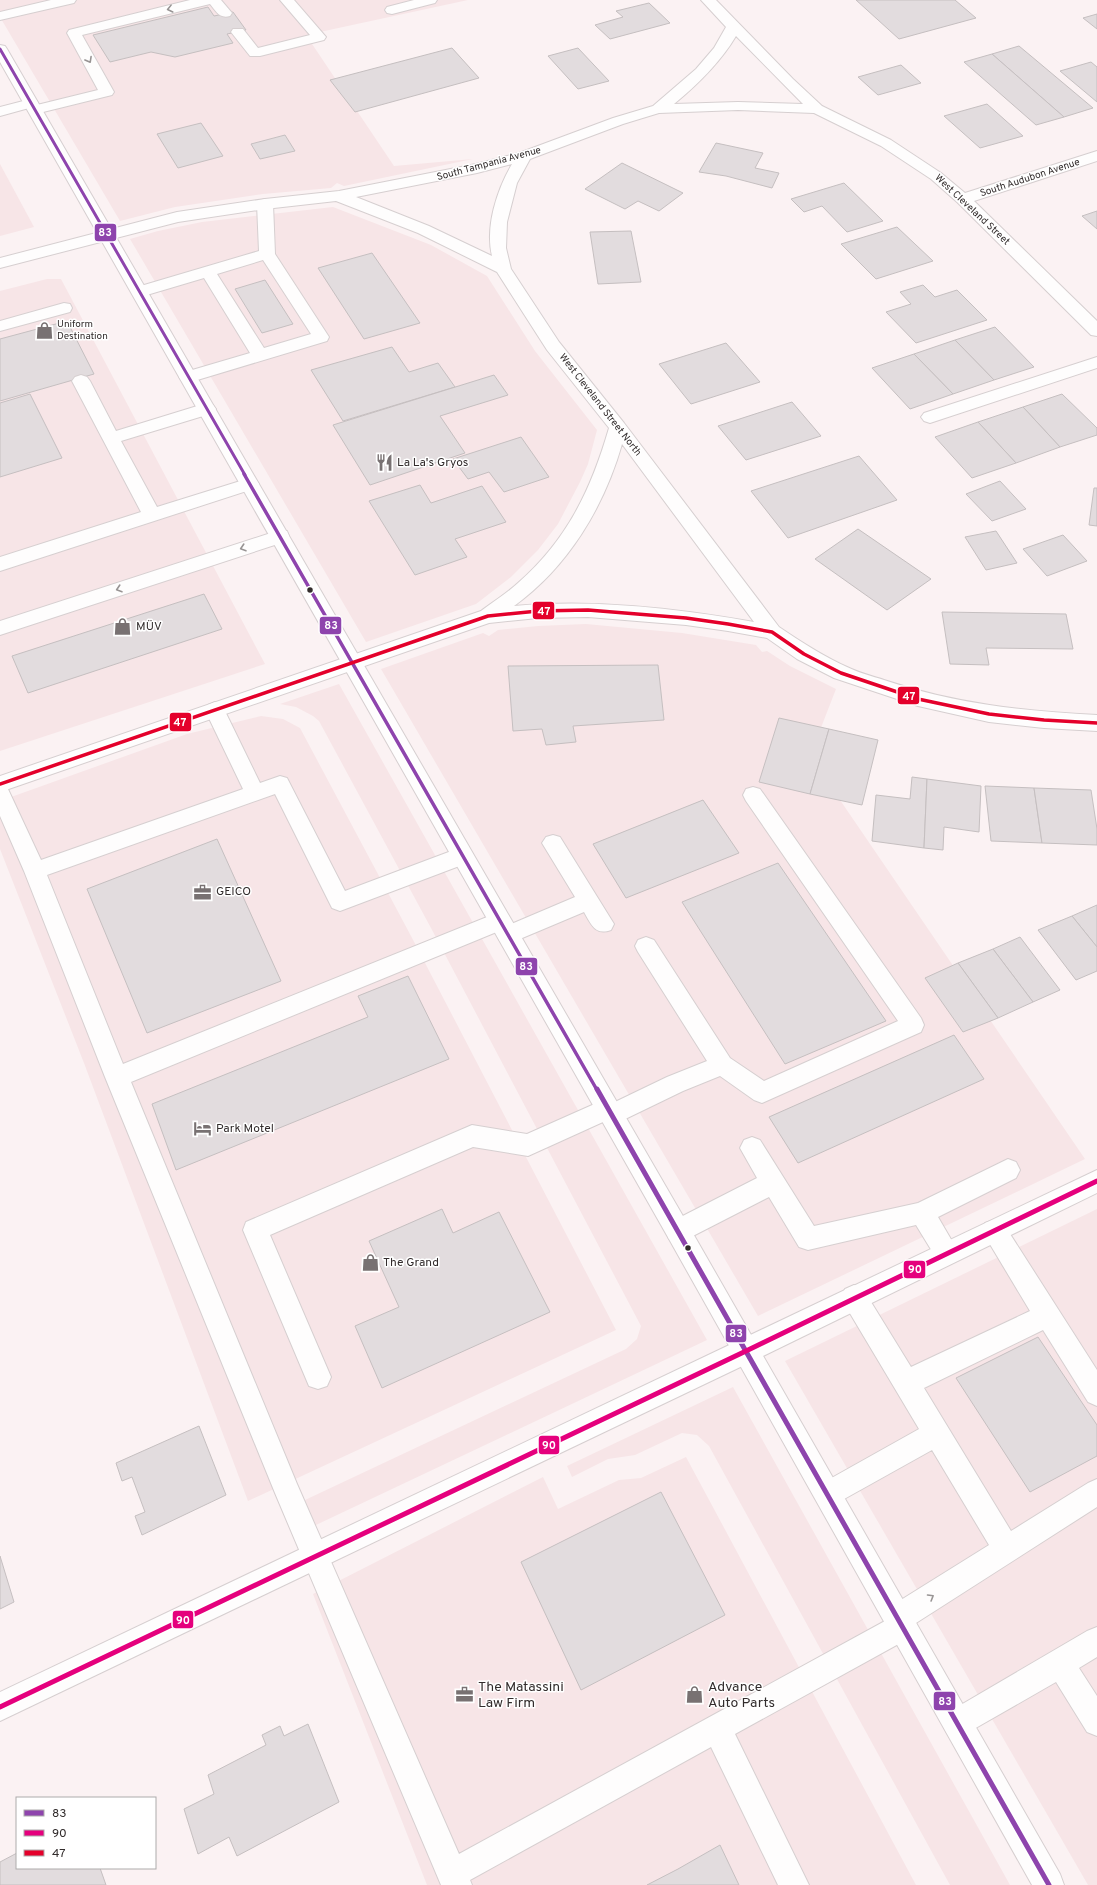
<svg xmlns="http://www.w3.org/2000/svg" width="1097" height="1885" font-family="Overpass,sans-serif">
<rect width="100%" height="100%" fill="#fbf2f3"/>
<!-- built -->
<g fill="#f7e5e7">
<polygon points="0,0 468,0 306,35 394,166 473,159 344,186 337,183 331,188 263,194 175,207 120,221 0,17"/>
<polygon points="0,164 34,227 0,236"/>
<polygon points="333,207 431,245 487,276 535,351 597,430 588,464 580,482 558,524 538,550 511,577 476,604 366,642 130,239 158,231 202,222"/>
<polygon points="47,279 61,279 265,664 0,751 0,291"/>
<polygon points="586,624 682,633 756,645 762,652 767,651 790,666 836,689 810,756 1085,1159 758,1316 381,669 483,633 489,636 498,630 538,626"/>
<polygon points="339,684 707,1340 299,1533 288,1508 626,1349 637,1339 641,1326 431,928 319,721 313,716 296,707 280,704"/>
<polygon points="261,716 283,719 300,728 411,936 616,1330 248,1501 84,1063 0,849 0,801 187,734"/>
<polygon points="1097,1209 1097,1885 1088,1885 785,1361"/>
<polygon points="733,1387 1010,1885 950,1885 709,1446 697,1435 682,1433 635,1455 608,1459 572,1477 567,1466"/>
<polygon points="686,1457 916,1885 427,1885 313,1594 543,1477 558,1509 619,1480 641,1478"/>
</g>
<!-- building -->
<g fill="#e2dcde" stroke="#c5bfc0">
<polygon points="856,0 955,0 976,18 899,39"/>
<polygon points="649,3 670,23 610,39 595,25 623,17 616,11"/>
<polygon points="208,7 214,16 233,12 246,30 227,34 233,43 175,57 151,52 110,62 93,35"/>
<polygon points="1097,14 1097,29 1083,18"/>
<polygon points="1019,46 1031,56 1093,108 1064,117 992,54"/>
<polygon points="452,48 479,78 355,112 330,80"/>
<polygon points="578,48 609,81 578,89 548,56"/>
<polygon points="992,54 1064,117 1036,125 964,62"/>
<polygon points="1091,62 1097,67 1097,102 1060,71"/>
<polygon points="901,65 921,83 878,95 858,77"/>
<polygon points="987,104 1023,136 980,148 944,116"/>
<polygon points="201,123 223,156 178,168 157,134"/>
<polygon points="285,135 295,151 260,159 251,144"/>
<polygon points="716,143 763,153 755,168 779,173 772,188 726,176 699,172"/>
<polygon points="622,163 683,193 659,211 638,201 625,209 585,189"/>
<polygon points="844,183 883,221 847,232 822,206 804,212 791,199"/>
<polygon points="1097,211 1097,229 1082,216"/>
<polygon points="897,227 933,261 876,279 841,244"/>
<polygon points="631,231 641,282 598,284 590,232"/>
<polygon points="372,253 420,323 364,339 318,268"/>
<polygon points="265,280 293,324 262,333 235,289"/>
<polygon points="923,285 935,297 957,290 987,320 916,343 886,312 911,304 900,292"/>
<polygon points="67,321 94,374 0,401 0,339"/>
<polygon points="995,327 1034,367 994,380 955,340"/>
<polygon points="955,340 994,380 953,394 914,354"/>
<polygon points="726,343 760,382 691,404 659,364"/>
<polygon points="392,347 409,372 438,363 455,387 343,421 311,370"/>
<polygon points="914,354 953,394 910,409 872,368"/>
<polygon points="494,375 508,395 440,416 465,453 370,485 333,425"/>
<polygon points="30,394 62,458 0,477 0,403"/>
<polygon points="1062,394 1097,428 1097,435 1060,447 1023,407"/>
<polygon points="792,402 821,436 746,460 718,426"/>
<polygon points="1023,407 1060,447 1016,463 978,422"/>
<polygon points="978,422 1016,463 972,478 935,437"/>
<polygon points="521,437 549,477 504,492 489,472 468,479 453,459"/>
<polygon points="859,456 897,500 788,538 751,491"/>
<polygon points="1000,481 1026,509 992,521 966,494"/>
<polygon points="420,485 431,503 482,486 506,522 455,539 467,557 415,575 369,501"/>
<polygon points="1094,488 1097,488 1097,526 1089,525"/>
<polygon points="858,529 931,579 887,610 815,559"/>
<polygon points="996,531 1017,563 986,570 965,537"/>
<polygon points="1063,535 1087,561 1047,576 1023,549"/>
<polygon points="204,594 222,629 28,693 12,656"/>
<polygon points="942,612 1066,614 1073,649 986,648 989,665 950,664"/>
<polygon points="658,665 664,720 573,726 576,742 546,745 542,729 513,731 508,666"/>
<polygon points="779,718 829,729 810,794 759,782"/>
<polygon points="829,729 878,740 862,805 810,794"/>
<polygon points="912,777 927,779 924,848 872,841 876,795 910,799"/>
<polygon points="927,779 981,786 979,832 944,827 943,850 924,848"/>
<polygon points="985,786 1034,788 1042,843 991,841"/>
<polygon points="1034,788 1091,790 1097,829 1097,845 1042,843"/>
<polygon points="703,800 739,853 626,898 593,844"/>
<polygon points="217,839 281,981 147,1033 87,889"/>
<polygon points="778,863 886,1021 785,1064 682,902"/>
<polygon points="1097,905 1097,947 1072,916"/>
<polygon points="1072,916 1097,947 1097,971 1076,980 1038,930"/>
<polygon points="1020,937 1060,990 1033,1002 993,949"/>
<polygon points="993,949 1033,1002 998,1018 958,963"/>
<polygon points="958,963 998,1018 963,1032 925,978"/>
<polygon points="408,976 449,1059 176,1170 152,1104 368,1017 358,996"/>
<polygon points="954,1035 984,1079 798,1163 769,1117"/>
<polygon points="442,1209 453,1233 499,1212 550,1312 382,1388 355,1326 399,1307 369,1241"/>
<polygon points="1038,1337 1097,1425 1097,1456 1030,1492 956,1378"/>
<polygon points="199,1426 226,1495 142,1535 135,1516 145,1512 132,1477 122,1481 116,1463"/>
<polygon points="661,1492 725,1615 581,1690 521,1562"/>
<polygon points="0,1556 14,1602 0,1609"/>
<polygon points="308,1724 339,1802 237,1856 229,1837 198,1854 184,1809 214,1794 208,1775 266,1745 262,1735 280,1726 284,1736"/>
<polygon points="720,1845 739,1885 647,1885 678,1869"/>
<polygon points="17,1853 17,1868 100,1868 106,1885 0,1885 0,1862"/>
</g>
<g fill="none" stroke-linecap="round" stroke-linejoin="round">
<defs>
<g id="lane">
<polygon points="51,0 76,0 74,3 0,20 0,12"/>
<path d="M190,0H221L232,13L230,16C219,19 216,11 210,4L82,35L114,92L112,95L35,114L30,113L28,110L29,108L0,116V107L31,99L36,100L38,103L37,105L98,90L67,33L69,30Z"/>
<polygon points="280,0 294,0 326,37 324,40 260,56 250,56 231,32 233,29 243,29 258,48 310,35"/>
<polygon points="414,0 437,0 435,3 392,14 387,13 385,10 387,7"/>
<path d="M265,199L271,201L273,204L275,254L329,337L327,341L194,381L188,383L182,381L179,377L182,373L250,353L204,278L140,297L134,296L132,292L134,288L259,251L257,204L259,201ZM263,260L311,334L264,348L217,274Z"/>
<polygon points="64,303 70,304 72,308 70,312 0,331 0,321"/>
<polygon points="1097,357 1097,368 936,421 930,423 924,421 921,417 924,413"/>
<polygon points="81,375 87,377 90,381 116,431 207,403 213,405 216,409 213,413 121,441 157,507 250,478 256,480 259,484 256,488 0,571 0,557 141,512 72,381 75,377"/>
<polygon points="280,530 287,531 289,536 287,541 0,635 0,621"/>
<path d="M215,702L222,705L260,783L280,776L287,778L345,891L462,847L470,850L473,856L470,862L340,911L332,908L275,794L47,875L123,1064L492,915L500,912L508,915L511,921L509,925L575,897L542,843L546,837L553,835L560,837L614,924L611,930C595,936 591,924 584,912L508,944L500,941L497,935L499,931L131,1082L297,1484L459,1854L885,1621L884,1618L888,1608L989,1545L932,1450L837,1503L828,1507L819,1503L815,1494L819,1485L919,1429L845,1305L841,1297L845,1289L854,1285L863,1289L911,1367L1030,1311L982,1231L985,1223L994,1220L1003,1223L1097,1370V1406L1088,1402L1043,1330L924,1388L1011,1531L1088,1483L1097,1479V1507L916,1623L917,1626L913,1636L735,1734L809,1885H778L711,1747L470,1880L472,1885H441L275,1493L105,1077L24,871L0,816V785L7,787L41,860L243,789L205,710L208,705Z"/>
<polygon points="753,787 760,789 921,1018 924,1025 921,1032 762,1103 754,1100 720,1076 683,1091 619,1122 611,1125 603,1122 528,1156 473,1147 270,1235 331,1377 327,1386 318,1389 309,1386 243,1230 246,1222 472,1125 527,1134 599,1102 607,1099 615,1102 667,1077 707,1061 638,952 635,946 638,940 646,937 654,940 730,1058 764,1081 898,1021 746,801 743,795 746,789"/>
<polygon points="752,1137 760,1140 814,1226 918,1203 1008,1159 1016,1162 1020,1170 1016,1178 938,1217 959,1253 956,1261 947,1264 938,1261 916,1225 808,1250 799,1247 769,1197 687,1239 678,1242 669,1239 666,1231 669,1223 757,1178 740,1148 744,1140"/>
<polygon points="1097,1627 1097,1657 1079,1668 1097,1696 1097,1736 1087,1732 1056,1682 967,1733 957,1737 947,1733 943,1723 947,1713 1087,1631"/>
</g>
<g id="street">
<path d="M701,0H716L793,79L822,106L891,140L941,173L965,193L1097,151V161L974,201L1097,321V336L1091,335L957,202L931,179L881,146L814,113L738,110L659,113L623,124L530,159L517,183L507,222L506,248L511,269L559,342L624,423L779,627C801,642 823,656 847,667C859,673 872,676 884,680C956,704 1022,711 1097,715V731L1044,728L989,722L918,706L834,678L797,659L767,638L728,631L686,625L588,617L538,618L489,623L0,792V776L481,611C493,602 506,594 518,583C567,540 591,490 609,428L547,350L497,272L418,233L336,201L265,209L178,222L0,268V258L177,212L265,199L339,191L476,164L519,153L613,118L653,106L696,69L714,48L726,27ZM736,36L803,104L738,102L674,104C697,85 720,63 736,36ZM512,164C497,190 485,226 492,256L429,226L356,197L477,173ZM622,444L754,622C675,608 594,599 514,606C568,567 604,507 622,444Z"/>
<polygon points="1097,1170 1097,1193 755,1360 0,1721 0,1692"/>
</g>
<polygon id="primary" points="0,45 5,46 7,49 687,1223 1060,1874 1064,1885 1032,1885 669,1239 0,62"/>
</defs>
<!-- lane casing -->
<use href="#lane" stroke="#d6cfd0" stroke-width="2"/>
<!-- street casing -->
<use href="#street" stroke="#d6cfd0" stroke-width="2"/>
<!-- primary casing -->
<use href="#primary" stroke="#d6cfd0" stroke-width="2"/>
<!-- lane -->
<use href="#lane" fill="#fefdfd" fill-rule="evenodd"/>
<!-- street -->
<use href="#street" fill="#fefdfd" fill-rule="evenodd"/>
<!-- primary -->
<use href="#primary" fill="#fefdfd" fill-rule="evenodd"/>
<defs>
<polyline id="bus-1-far2" points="0,49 245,475"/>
<polyline id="bus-1-far1" points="244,474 597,1090"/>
<polyline id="bus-1" points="597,1089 1049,1885"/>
<polyline id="bus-2" points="0,1707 746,1351 1097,1181"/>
<polyline id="bus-3" points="0,784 488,616 538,611 588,610 686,618 728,624 772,632 804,654 841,673 918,699 989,714 1044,720 1097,723"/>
</defs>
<!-- bus-1-far2 casing -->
<use href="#bus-1-far2" stroke="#fff" stroke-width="5"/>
<!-- bus-1-far1 casing -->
<use href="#bus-1-far1" stroke="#fff" stroke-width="6"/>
<!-- bus-1 casing -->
<use href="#bus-1" stroke="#fff" stroke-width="8"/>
<!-- bus-2 casing -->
<use href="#bus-2" stroke="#fff" stroke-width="8"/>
<!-- bus-3 casing -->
<use href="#bus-3" stroke="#fff" stroke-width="6"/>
<!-- bus-1-far2 -->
<use href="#bus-1-far2" stroke="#8e44ad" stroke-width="3"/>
<!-- bus-1-far1 -->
<use href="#bus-1-far1" stroke="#8e44ad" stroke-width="3.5"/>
<!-- bus-1 -->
<use href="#bus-1" stroke="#8e44ad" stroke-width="5"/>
<!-- bus-2 -->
<use href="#bus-2" stroke="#e5007d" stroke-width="5"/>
<!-- bus-3 -->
<use href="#bus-3" stroke="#e4002b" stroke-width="3.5"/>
</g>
<!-- one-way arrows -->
<defs><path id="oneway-chevron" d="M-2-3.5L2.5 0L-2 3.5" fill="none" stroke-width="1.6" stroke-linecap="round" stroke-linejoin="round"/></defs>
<g stroke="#989494">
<use href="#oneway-chevron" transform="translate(170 9) rotate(166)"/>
<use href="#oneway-chevron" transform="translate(89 60) rotate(61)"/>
<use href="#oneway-chevron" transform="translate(243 548) rotate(162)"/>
<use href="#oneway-chevron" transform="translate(119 589) rotate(162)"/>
<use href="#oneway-chevron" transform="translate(931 1597) rotate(-31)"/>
</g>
<!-- icons -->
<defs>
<symbol id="shop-bare" viewBox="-9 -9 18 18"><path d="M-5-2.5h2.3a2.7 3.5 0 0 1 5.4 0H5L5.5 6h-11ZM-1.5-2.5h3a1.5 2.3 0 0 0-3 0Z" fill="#787172" stroke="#fff" stroke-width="2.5" paint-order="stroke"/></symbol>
<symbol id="restaurant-bare" viewBox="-9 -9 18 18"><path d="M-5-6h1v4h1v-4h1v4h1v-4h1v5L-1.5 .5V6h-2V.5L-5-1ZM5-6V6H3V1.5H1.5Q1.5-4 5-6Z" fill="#787172" stroke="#fff" stroke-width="2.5" paint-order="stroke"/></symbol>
<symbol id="office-bare" viewBox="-9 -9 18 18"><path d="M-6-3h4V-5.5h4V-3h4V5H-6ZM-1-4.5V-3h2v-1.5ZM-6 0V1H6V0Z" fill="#787172" stroke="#fff" stroke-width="2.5" paint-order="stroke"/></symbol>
<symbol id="hotel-bare" viewBox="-9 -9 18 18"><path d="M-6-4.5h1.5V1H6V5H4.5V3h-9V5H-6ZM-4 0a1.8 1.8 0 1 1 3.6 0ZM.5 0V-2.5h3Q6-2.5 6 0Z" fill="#787172" stroke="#fff" stroke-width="2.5" paint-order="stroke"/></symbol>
</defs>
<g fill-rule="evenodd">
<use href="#shop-bare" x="32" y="318" width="25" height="25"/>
<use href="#restaurant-bare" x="372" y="450" width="25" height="25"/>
<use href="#shop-bare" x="110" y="614" width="25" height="25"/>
<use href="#office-bare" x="190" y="880" width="25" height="25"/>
<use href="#hotel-bare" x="190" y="1116" width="25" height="25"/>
<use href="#shop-bare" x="358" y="1250" width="25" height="25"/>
<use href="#office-bare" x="452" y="1682" width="25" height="25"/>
<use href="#shop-bare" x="682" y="1682" width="25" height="25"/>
</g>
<!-- markers -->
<g fill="#322c2c" stroke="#fff" stroke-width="1.5">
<circle cx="310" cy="590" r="3.5"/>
<circle cx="688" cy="1248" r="3.5"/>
</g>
<g text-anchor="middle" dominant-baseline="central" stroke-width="3" stroke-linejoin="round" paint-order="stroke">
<!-- far-street labels -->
<g font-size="10" fill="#322c2c" stroke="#fff">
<text transform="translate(489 164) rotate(-15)">South Tampania Avenue</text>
<text transform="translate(1030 178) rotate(-18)">South Audubon Avenue</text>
<text transform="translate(972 210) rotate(43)">West Cleveland Street</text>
<text transform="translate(600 405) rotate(52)">West Cleveland Street North</text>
</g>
<!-- far-poi labels -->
<g font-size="10" fill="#322c2c" stroke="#fff" text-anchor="start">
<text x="57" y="324">Uniform<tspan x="57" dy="12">Destination</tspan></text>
</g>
<!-- poi labels -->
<g font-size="12" fill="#322c2c" stroke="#fff" text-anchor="start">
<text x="397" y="463">La La's Gryos</text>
<text x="136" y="627">MÜV</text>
<text x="216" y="892">GEICO</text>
<text x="216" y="1129">Park Motel</text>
<text x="383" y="1263">The Grand</text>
</g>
<!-- near-poi labels -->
<g font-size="14" fill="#322c2c" stroke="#fff" text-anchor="start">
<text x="478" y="1687">The Matassini<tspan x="478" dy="16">Law Firm</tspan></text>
<text x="708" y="1687">Advance<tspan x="708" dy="16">Auto Parts</tspan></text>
</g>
</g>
<g stroke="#fff" stroke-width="1.5">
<rect x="94" y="223" width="23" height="19" rx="4" fill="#8e44ad"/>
<rect x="532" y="601" width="23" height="19" rx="4" fill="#e4002b"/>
<rect x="319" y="616" width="23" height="19" rx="4" fill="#8e44ad"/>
<rect x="897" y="686" width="23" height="19" rx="4" fill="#e4002b"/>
<rect x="169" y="712" width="23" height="20" rx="4" fill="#e4002b"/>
<rect x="515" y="957" width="23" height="19" rx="4" fill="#8e44ad"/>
<rect x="903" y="1260" width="23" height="19" rx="4" fill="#e5007d"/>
<rect x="725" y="1324" width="22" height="19" rx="4" fill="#8e44ad"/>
<rect x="538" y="1435" width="22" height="20" rx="4" fill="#e5007d"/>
<rect x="172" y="1610" width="22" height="19" rx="4" fill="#e5007d"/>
<rect x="933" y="1691" width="23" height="20" rx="4" fill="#8e44ad"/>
</g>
<g font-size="11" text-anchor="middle" font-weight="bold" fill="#fff">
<text x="105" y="236">83</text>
<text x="544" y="615">47</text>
<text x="331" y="629">83</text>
<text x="909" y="700">47</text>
<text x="180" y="726">47</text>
<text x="526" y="970">83</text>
<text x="915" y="1273">90</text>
<text x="736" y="1337">83</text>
<text x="549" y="1449">90</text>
<text x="183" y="1624">90</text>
<text x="945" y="1705">83</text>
</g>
<!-- legend -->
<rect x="16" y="1797" width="140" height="72" fill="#ffffff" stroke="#adabab"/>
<rect x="24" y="1810" width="20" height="6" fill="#8e44ad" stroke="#adabab"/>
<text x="52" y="1817" font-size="12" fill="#322c2c">83</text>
<rect x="24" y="1830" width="20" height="6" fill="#e5007d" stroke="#adabab"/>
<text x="52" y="1837" font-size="12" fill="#322c2c">90</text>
<rect x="24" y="1850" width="20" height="6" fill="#e4002b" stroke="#adabab"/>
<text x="52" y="1857" font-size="12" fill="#322c2c">47</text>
</svg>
